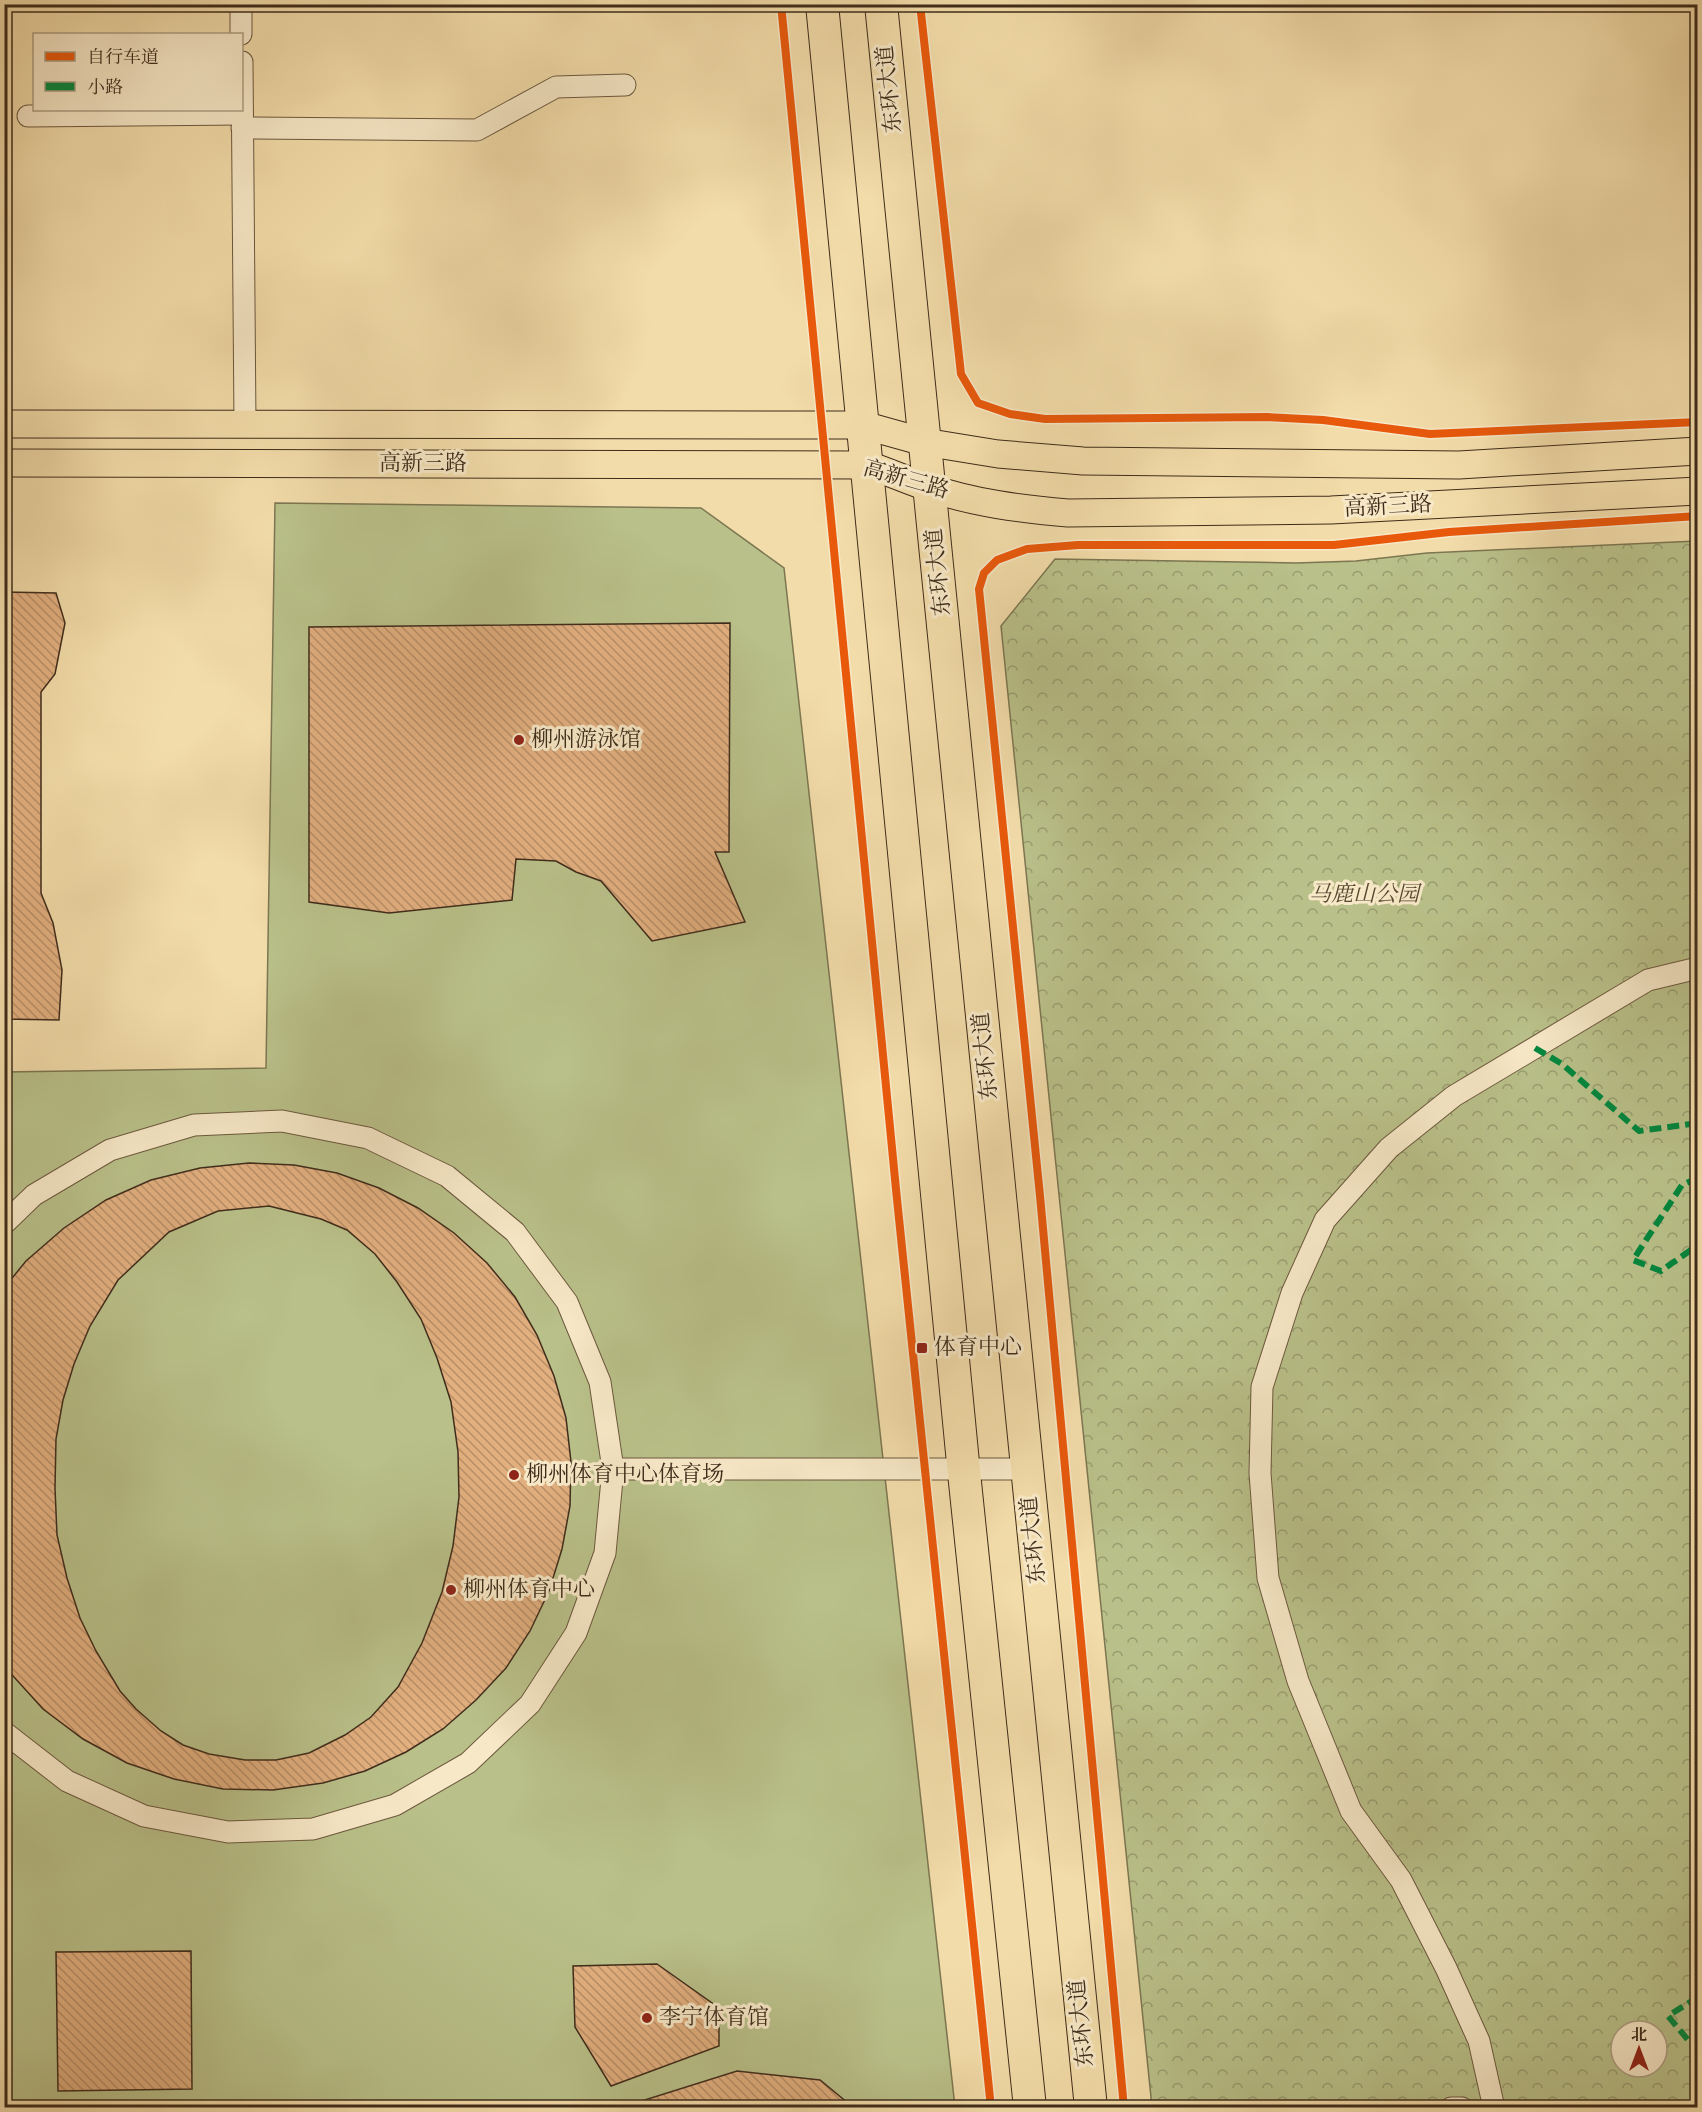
<svg xmlns="http://www.w3.org/2000/svg" width="1702" height="2112" font-family="'IM FELL English','Noto Serif SC',serif">
<defs>
<pattern id="park-crowns" width="20" height="18" patternUnits="userSpaceOnUse" patternTransform="scale(1.5)"><rect width="20" height="18" fill="#b9c089"/><path d="M2 6a3 3 0 1 1 6 0M12 15a3 3 0 1 1 6 0" fill="none" stroke="#989c6f"/></pattern>
<pattern id="building-back-hatch" width="6" height="6" patternUnits="userSpaceOnUse" patternTransform="scale(1.5)"><rect width="6" height="6" fill="#e2af7f"/><path d="M-1 5l2 2M0 0l6 6M5-1l2 2" fill="none" stroke="#b98f67"/></pattern>
</defs>
<rect width="100%" height="100%" fill="#f2dca9"/>
<filter id="stains"><feTurbulence type="fractalNoise" baseFrequency=".00333" numOctaves="4"/><feColorMatrix values="0 0 0 0 .2 0 0 0 0 .09 0 0 0 0 .02 0 0 0 .5 -.17"/></filter>
<radialGradient id="worn" r=".72"><stop offset=".6" stop-color="#630" stop-opacity="0"/><stop offset="1" stop-color="#630" stop-opacity=".3"/></radialGradient>
<!-- park -->
<path fill="url(#park-crowns)" stroke="#7c7652" stroke-width="1.5" fill-rule="evenodd" d="M1697,541V2107H1152L1001,626L1055,559L1296,563L1356,561L1427,553ZM1621,2031H1657V2067H1621Z"/>
<!-- pitch -->
<polygon fill="#b9c089" stroke="#7c7652" stroke-width="1.5" points="275,503 701,508 784,568 955,2107 5,2107 4,1072 266,1068"/>
<!-- building -->
<g fill="url(#building-back-hatch)" stroke="#3f2c1b" stroke-width="1.5" fill-rule="evenodd">
<polygon points="4,592 56,593 65,623 55,674 41,692 41,893 53,923 62,970 59,1020 4,1019"/>
<polygon points="730,623 729,852 715,852 745,922 652,941 601,881 576,872 556,861 516,859 512,900 389,913 309,902 309,627"/>
<path d="M249,1163L294,1165L337,1173L379,1188L418,1208L454,1233L487,1263L515,1297L537,1335L554,1376L566,1418L571,1462L570,1506L562,1549L549,1591L530,1631L506,1668L476,1700L443,1729L406,1752L365,1771L323,1783L273,1790L223,1789L174,1779L127,1763L83,1739L43,1709L4,1666V1288L26,1261L64,1228L106,1200L151,1180L200,1168ZM269,1206L321,1219L347,1230L375,1254L397,1282L421,1319L437,1358L451,1402L458,1452L459,1497L453,1546L442,1592L422,1643L398,1687L371,1717L345,1735L309,1753L276,1760H245L209,1754L183,1745L161,1731L136,1709L120,1691L96,1651L80,1618L67,1578L57,1535L55,1488L56,1439L63,1400L74,1364L90,1326L118,1280L169,1232L218,1211Z"/>
<polygon points="191,1951 192,2089 58,2091 56,1952"/>
<polygon points="657,1964 719,2008 719,2046 611,2086 575,2027 573,1966"/>
<polygon points="737,2071 820,2080 854,2108 633,2108 632,2104"/>
</g>
<g fill="none" stroke-linecap="round" stroke-linejoin="round">
<defs>
<g id="minor">
<polyline points="241,4 241,34"/>
<polyline points="242,62 245,424"/>
<polyline points="28,116 242,114"/>
<polyline points="242,128 477,130 556,87 625,85"/>
<polyline points="4,1224 34,1195 110,1150 194,1125 282,1121 368,1138 447,1176 515,1232 567,1302 600,1382 613,1469 605,1553 576,1633 530,1704 468,1763 395,1805 313,1829 228,1832 144,1816 67,1781 4,1732"/>
<polyline points="613,1469 1027,1469"/>
<polyline points="1451,2108 1462,2108"/>
<polyline points="1494,2108 1479,2041 1446,1968 1401,1880 1351,1811 1298,1681 1268,1578 1260,1473 1262,1387 1292,1293 1325,1220 1389,1148 1454,1096 1648,980 1698,968"/>
</g>
<g id="major">
<polyline points="4,424 863,425 924,442 998,454 1083,461 1459,465 1698,451"/>
<path d="M4,463L868,465C889,472 909,481 930,488C974,503 1021,509 1068,513L1331,510L1698,491"/>
</g>
<g id="highway">
<path d="M822,4C870,491 916,977 963,1463C984,1678 1009,1893 1030,2108"/>
<polyline points="881,4 1091,2108"/>
</g>
</defs>
<!-- minor casing -->
<use href="#minor" stroke="#6c583e" stroke-width="23"/>
<!-- major casing -->
<use href="#major" stroke="#3f2c1b" stroke-width="29"/>
<!-- highway casing -->
<use href="#highway" stroke="#3f2c1b" stroke-width="34"/>
<!-- minor -->
<use href="#minor" stroke="#f7e8c7" stroke-width="21"/>
<!-- major -->
<use href="#major" stroke="#f2dca9" stroke-width="27"/>
<!-- highway -->
<use href="#highway" stroke="#f2dca9" stroke-width="32"/>
<!-- quiet -->
<g stroke="#00873e" stroke-width="6" stroke-dasharray="12 6" stroke-linecap="butt">
<polyline points="1535,1048 1562,1064 1639,1131 1698,1123"/>
<polyline points="1698,1178 1682,1185 1633,1260 1661,1271 1698,1245"/>
<polyline points="1698,1352 1692,1367 1698,1394"/>
<polyline points="1698,1997 1668,2016 1698,2052"/>
</g>
<defs>
<g id="cycleway">
<path d="M781,4C846,706 917,1407 991,2108"/>
<polyline points="920,4 961,374 978,403 1010,414 1045,419 1267,417 1323,420 1430,434 1698,422"/>
<polyline points="1124,2108 1040,1196 979,589 984,573 997,560 1027,549 1078,545 1334,545 1449,532 1698,516"/>
</g>
</defs>
<!-- cycleway casing -->
<use href="#cycleway" stroke="#f7e8c7" stroke-width="11"/>
<!-- cycleway -->
<use href="#cycleway" stroke="#e8590c" stroke-width="8"/>
</g>
<!-- markers -->
<g fill="#8f2418" stroke="#f7e8c7" stroke-width="2">
<circle cx="519" cy="740" r="6"/>
<rect x="916" y="1342" width="12" height="12" rx="3"/>
<circle cx="514" cy="1475" r="6"/>
<circle cx="451" cy="1590" r="6"/>
<circle cx="647" cy="2018" r="6"/>
</g>
<g text-anchor="middle" dominant-baseline="central" stroke-width="6" stroke-linejoin="round" paint-order="stroke">
<!-- street labels -->
<g font-size="22" fill="#3f2c1b" stroke="#f7e8c7">
<text transform="translate(890 89) rotate(-96)">东环大道</text>
<text x="423" y="464">高新三路</text>
<text transform="translate(906 480) rotate(16)">高新三路</text>
<text transform="translate(1388 507) rotate(-3)">高新三路</text>
<text transform="translate(939 572) rotate(-96)">东环大道</text>
<text transform="translate(986 1056) rotate(-96)">东环大道</text>
<text transform="translate(1034 1540) rotate(-96)">东环大道</text>
<text transform="translate(1082 2023) rotate(-96)">东环大道</text>
</g>
<!-- poi labels -->
<g font-size="22" fill="#3f2c1b" stroke="#f7e8c7" text-anchor="start">
<text x="531" y="740">柳州游泳馆</text>
<text x="934" y="1348">体育中心</text>
<text x="526" y="1475">柳州体育中心体育场</text>
<text x="463" y="1590">柳州体育中心</text>
<text x="659" y="2018">李宁体育馆</text>
</g>
<!-- park labels -->
<g font-size="22" font-style="italic" fill="#574a31" stroke="#f7e8c7">
<text x="1364" y="895">马鹿山公园</text>
</g>
</g>
<!-- margin -->
<rect width="1702" height="2112" fill="none" stroke="#f2dca9" stroke-width="24"/>
<rect x="6" y="6" width="1690" height="2100" fill="none" stroke="#3f2c1b" stroke-width="3"/>
<rect x="12" y="12" width="1678" height="2088" fill="none" stroke="#3f2c1b" stroke-width="1.5"/>
<!-- legend -->
<rect x="33" y="33" width="210" height="78" fill="#f7e8c7" stroke="#ad9d82" stroke-width="1.5"/>
<rect x="45" y="52" width="30" height="9" fill="#e8590c" stroke="#ad9d82" stroke-width="1.5"/>
<text x="87" y="63" font-size="18" fill="#3f2c1b">自行车道</text>
<rect x="45" y="82" width="30" height="9" fill="#00873e" stroke="#ad9d82" stroke-width="1.5"/>
<text x="87" y="93" font-size="18" fill="#3f2c1b">小路</text>
<!-- north arrow -->
<g transform="translate(1639 2049)"><circle r="28" fill="#f7e8c7" stroke="#ad9d82" stroke-width="1.5"/>
<path d="M0-4.5L10 22L0 15L-10 22Z" fill="#8f2418"/>
<text y="-9" font-size="16" font-weight="bold" text-anchor="middle" fill="#3f2c1b">北</text>
</g>
<rect width="100%" height="100%" filter="url(#stains)"/>
<rect width="100%" height="100%" fill="url(#worn)"/>
</svg>
